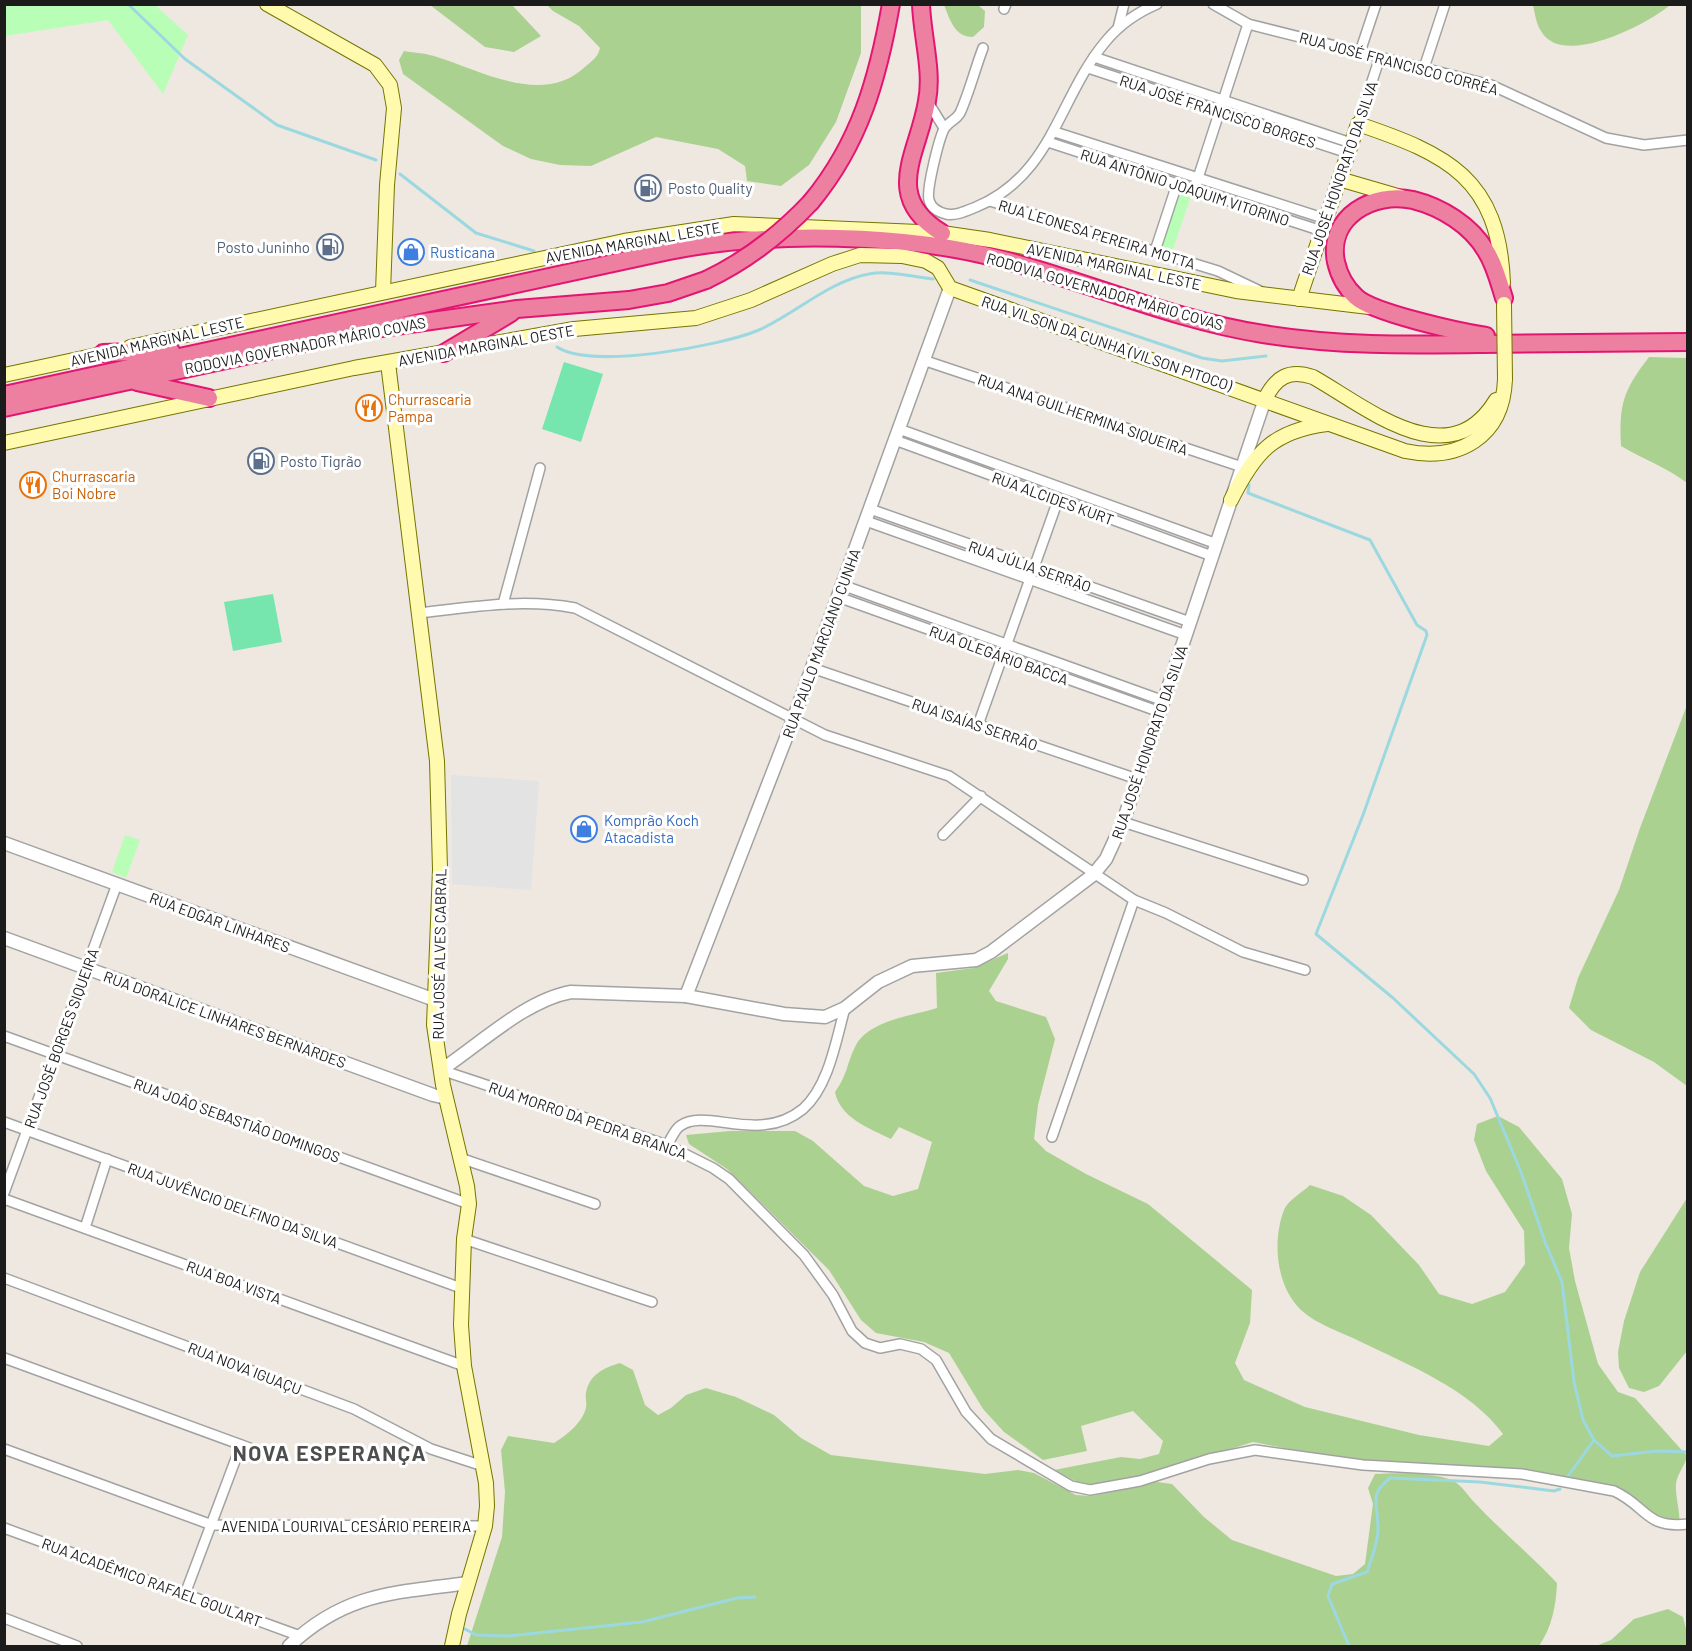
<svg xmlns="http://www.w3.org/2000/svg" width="1692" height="1651" font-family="Barlow,sans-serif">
<rect width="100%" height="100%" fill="#eee8e0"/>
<!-- forest -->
<g fill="#abd191">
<polygon points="430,5 512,5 541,36 514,52 485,47"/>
<path d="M547,5H861V53L836,122L809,165L781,186L747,181L745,166L718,149L656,137L591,166L560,165L531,159L503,146L403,74L399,60L404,51C415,53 426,53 437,57C482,71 544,107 586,66C592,61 598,57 600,48L579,26L553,11Z"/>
<path d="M944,5H978L985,11L984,27L973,37C954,37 950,19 944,5Z"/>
<path d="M1533,5V4L1670,5C1648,24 1562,69 1541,31C1536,24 1535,13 1533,5Z"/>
<path d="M1649,357L1687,358V483C1668,468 1643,459 1621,446C1619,404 1623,391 1649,357Z"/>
<polygon points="1687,705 1687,1086 1654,1062 1591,1030 1569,1008 1578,978 1619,890 1640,828"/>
<path d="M1008,953V959L989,991L996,1001L1046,1017L1055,1039L1038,1105L1034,1139L1046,1151L1086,1174L1148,1204L1252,1290L1250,1323L1235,1363L1244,1380L1305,1407L1419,1435L1489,1446L1503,1434C1471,1390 1409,1365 1361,1342C1342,1332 1317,1325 1301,1310C1276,1286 1272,1241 1284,1210C1287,1201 1303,1192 1310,1185L1343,1196L1371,1215L1419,1265L1439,1294L1472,1304L1505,1292L1525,1264L1524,1231L1486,1171L1474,1140L1477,1124L1498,1116L1519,1127L1562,1179L1572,1214L1569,1248L1575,1281L1598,1364L1618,1392L1635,1398L1687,1456C1685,1466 1677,1474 1676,1484C1675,1496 1681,1515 1679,1523L1662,1520L1637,1500L1614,1486L1522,1472L1364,1464L1253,1442L1137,1478L1083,1485L1054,1470L1121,1457L1140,1459L1159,1454L1163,1441L1133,1411L1081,1426L1087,1451L1043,1460L1004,1432L983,1409L949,1353L924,1342L876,1333L861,1320L829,1270L727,1169L689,1144L686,1135L730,1131H795L813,1141L864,1186L893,1196L918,1189L932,1142L899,1127L891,1139C869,1128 840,1118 835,1092C848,1074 847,1062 856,1045C870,1020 912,1016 937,1008L936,973L973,968Z"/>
<polygon points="1687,1198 1687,1351 1659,1386 1644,1392 1629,1388 1619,1368 1618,1352 1624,1321 1640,1272"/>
<path d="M620,1363L633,1370L645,1405L658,1415L671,1408L686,1395L706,1388L736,1397L774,1415L801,1438L831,1455L985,1474L1018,1470L1034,1473L1076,1495L1092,1496L1157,1482L1172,1484L1204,1517L1232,1540L1336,1576L1353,1574L1365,1564L1373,1504L1368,1488L1375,1474C1395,1473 1435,1472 1453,1481C1463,1486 1467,1495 1475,1503C1501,1531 1531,1555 1557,1583C1556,1606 1552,1627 1539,1646H467L502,1537L505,1492L501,1450L508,1436L554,1443C567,1435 582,1423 586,1408C587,1403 585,1398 586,1393C589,1375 603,1368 620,1363Z"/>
<polygon points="1668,1609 1683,1617 1687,1633 1687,1646 1596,1646 1611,1640 1634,1619"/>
</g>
<!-- park -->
<g fill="#b9feb7">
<polygon points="5,4 155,5 188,35 163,94 108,20 5,36"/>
<polygon points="1180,189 1192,193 1172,252 1160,248"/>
<polygon points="125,835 140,840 126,878 112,872"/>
</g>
<!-- pitch -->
<g fill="#76e5ae">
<polygon points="564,362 603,374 581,442 542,429"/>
<polygon points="273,594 282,642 233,651 224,602"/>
</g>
<!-- parking -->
<polygon fill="#e3e3e3" points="451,775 539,781 531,890 452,884"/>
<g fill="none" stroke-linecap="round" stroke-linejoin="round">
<!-- stream -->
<g stroke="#9cd8e0" stroke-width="3">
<polyline points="128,4 185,59 277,125 376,160"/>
<polyline points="400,174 476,233 534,251"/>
<polyline points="970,280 1202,358 1222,361 1266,356"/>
<path d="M557,347C592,370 721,346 759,330C795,314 829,281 869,274C888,270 913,277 933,279"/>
<polyline points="1249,485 1248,493 1370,540 1417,625 1426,631 1427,635 1363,815 1316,934 1393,998 1474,1074 1490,1098 1521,1172 1545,1242 1562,1282 1574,1382 1583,1420 1594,1440 1612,1456 1657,1451 1688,1452"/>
<polyline points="1566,1479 1594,1440"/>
<polyline points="465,1629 476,1635 508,1636 642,1622 737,1598 755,1597"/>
<path d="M1349,1646L1328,1596L1332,1584L1367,1572C1371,1559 1378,1543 1378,1530C1379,1505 1367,1496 1390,1478L1480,1482L1554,1491L1560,1489"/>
</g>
<defs>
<g id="minor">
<polyline points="1213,4 1248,24 1491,85 1606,138 1644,145 1688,140"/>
<polyline points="1004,9 1006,4"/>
<polyline points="1118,28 1124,4"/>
<path d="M983,48C975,69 969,93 960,113C956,120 948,122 944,129C939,139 926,190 929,200C931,208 938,212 946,214C956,216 966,211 976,207C1053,175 1058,98 1106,41C1120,24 1136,13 1157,4"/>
<polyline points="1360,52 1376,4"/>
<polyline points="1094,57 1351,143"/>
<polyline points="1088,68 1348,153"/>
<polyline points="1424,68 1445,4"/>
<polyline points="928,102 944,128"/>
<polyline points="1358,124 1380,57"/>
<polyline points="1055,132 1326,219"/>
<polyline points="1048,142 1322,231"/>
<polyline points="1196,184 1248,24"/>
<polyline points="990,201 1218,271 1260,291"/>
<polyline points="1155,251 1177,184"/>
<polyline points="923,360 1242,467"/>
<polyline points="899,429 1217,544"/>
<polyline points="895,440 1212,556"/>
<polyline points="870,509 1190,622"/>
<polyline points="866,521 1186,635"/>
<polyline points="842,585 1164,701"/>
<polyline points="838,597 1160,712"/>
<polyline points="503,604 540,468"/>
<path d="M419,613C471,607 523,598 575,608L825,735L949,776L1134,900L1166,913L1243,952L1305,970"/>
<polyline points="812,668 1137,779"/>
<polyline points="978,725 1058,500"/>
<polyline points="1123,822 1303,880"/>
<polyline points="943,835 981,796"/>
<polyline points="4,1036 469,1204"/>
<path d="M441,1070L667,1145L713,1168L729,1179L804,1255L833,1295L852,1331L865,1343L880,1348L900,1344L921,1349L936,1360L966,1412L991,1439L1071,1486L1090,1490L1140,1481L1209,1459L1255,1450L1363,1465L1522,1474L1614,1491C1647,1506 1645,1529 1688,1524"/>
<polyline points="4,1122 461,1288"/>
<polyline points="1052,1137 1134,900"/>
<path d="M667,1145C671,1140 674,1130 680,1126C707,1107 759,1145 803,1109C829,1086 836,1040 845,1008"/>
<polyline points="460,1158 595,1204"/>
<polyline points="4,1193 117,884"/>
<polyline points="4,1199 464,1366"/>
<polyline points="85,1228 107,1159"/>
<polyline points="464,1239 652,1302"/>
<polyline points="4,1278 354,1409 431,1449 483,1466"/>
<polyline points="4,1358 258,1451"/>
<polyline points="4,1449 212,1525 485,1526"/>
<polyline points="4,1528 300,1636"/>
<polyline points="185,1594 241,1445"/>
<polyline points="4,1618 77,1646"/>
</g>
<g id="tertiary">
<polyline points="4,843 435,1000"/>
<polyline points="4,938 433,1095 446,1098"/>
<polyline points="686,996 793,720 950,288"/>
<path d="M441,1070C480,1044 526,1000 571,992L686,996L784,1014L825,1017L845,1008L878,982L912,966L976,960L991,952L1093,875L1106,859L1123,822L1265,399"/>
<path d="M289,1646C346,1592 395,1593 468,1583"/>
</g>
<g id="secondary">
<polyline points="267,4 375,65 390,85 394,108 387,185 383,292"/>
<polyline points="1339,179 1401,197"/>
<path d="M1299,299L1358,124C1447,154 1499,178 1503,283"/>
<polyline points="130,347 624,241 734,224 942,233 990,240 1236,291 1369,307"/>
<polyline points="388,363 437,761 440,869 434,1025 443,1085 467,1186 469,1204 464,1239 461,1325 464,1366 486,1483 487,1506 485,1526 459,1614 452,1646"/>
<polyline points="4,375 111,352"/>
<path d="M1265,399C1276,377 1289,369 1313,377C1368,408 1449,478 1496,400"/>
<path d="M4,443L354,368L574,329L696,318L751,300L832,264L860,255L902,256L926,261L938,268L950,288L1405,451C1459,462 1503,437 1505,379"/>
<path d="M1231,500C1255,452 1273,431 1327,424"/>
</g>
<g id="motorway">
<path d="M921,4C922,36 933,71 927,101C919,153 881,196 942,233"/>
<path d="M811,202C860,143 878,78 891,4"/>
<path d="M1486,336C1460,332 1373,313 1356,297C1346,288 1339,275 1336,262C1327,217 1373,191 1413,200C1441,207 1471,225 1486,251C1495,265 1499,282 1504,298"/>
<polyline points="103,353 171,351"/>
<polyline points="444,353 511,313"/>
<polyline points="137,382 209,398"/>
<path d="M4,395L669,251C768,231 907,233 1004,260C1091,283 1174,320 1263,334C1335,346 1407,345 1480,344C1549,343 1618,343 1688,342"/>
<polyline points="4,408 360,331 517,309 629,300 668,293 706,280"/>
</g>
</defs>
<!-- minor casing -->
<use href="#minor" stroke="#a2a2a2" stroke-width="12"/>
<!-- tertiary casing -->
<use href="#tertiary" stroke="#a2a2a2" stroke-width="15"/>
<!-- secondary casing -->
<use href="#secondary" stroke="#757500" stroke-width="16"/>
<!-- motorway casing -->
<use href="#motorway" stroke="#e41572" stroke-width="20"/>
<!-- minor -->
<use href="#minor" stroke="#fff" stroke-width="9"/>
<!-- tertiary -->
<use href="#tertiary" stroke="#fff" stroke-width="12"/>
<!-- secondary -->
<use href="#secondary" stroke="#fffaad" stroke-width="14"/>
<!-- motorway -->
<use href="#motorway" stroke="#ed80a0" stroke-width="16"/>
<defs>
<polyline id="secondary-bridge" points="1504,304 1505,379"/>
<path id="motorway-bridge" d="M706,280C748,260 780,235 811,202"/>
</defs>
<!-- secondary-bridge casing -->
<use href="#secondary-bridge" stroke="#757500" stroke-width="16" stroke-linecap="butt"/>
<!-- motorway-bridge casing -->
<use href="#motorway-bridge" stroke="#e41572" stroke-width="20" stroke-linecap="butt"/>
<!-- secondary-bridge -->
<use href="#secondary-bridge" stroke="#fffaad" stroke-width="14"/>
<!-- motorway-bridge -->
<use href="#motorway-bridge" stroke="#ed80a0" stroke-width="16"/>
</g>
<!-- icons -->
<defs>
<symbol id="fuel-ring" viewBox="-11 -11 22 22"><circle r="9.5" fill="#fff" stroke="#5c6f8a" stroke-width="1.5"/><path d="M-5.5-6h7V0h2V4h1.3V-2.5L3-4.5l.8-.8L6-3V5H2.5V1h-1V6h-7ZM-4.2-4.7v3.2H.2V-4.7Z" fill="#5c6f8a"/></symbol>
<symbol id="shop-ring" viewBox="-11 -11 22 22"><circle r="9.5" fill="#fff" stroke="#3f7fe0" stroke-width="1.5"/><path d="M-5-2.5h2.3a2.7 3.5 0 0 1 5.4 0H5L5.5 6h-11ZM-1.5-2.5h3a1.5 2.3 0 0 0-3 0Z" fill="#3f7fe0"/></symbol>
<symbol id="restaurant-ring" viewBox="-11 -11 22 22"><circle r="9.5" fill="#fff" stroke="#e8710a" stroke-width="1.5"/><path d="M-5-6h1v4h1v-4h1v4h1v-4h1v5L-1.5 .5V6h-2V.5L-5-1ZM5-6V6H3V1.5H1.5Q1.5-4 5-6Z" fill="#e8710a"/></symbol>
</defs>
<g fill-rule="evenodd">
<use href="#fuel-ring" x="633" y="173" width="30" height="30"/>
<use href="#fuel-ring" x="315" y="232" width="30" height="30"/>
<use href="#shop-ring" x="396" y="237" width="30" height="30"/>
<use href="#restaurant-ring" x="354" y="393" width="30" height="30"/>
<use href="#fuel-ring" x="246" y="446" width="30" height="30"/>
<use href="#restaurant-ring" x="18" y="470" width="30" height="30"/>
<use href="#shop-ring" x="569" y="814" width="30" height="30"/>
</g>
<g text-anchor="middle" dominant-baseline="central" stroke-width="6" stroke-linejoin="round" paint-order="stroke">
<!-- street labels -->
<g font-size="15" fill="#1b1b1b" stroke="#fff">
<text transform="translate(1399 63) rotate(15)">RUA JOSÉ FRANCISCO CORRÊA</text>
<text transform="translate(1218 111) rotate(18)">RUA JOSÉ FRANCISCO BORGES</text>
<text transform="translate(1339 178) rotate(-71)">RUA JOSÉ HONORATO DA SILVA</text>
<text transform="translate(1185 187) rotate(18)">RUA ANTÔNIO JOAQUIM VITORINO</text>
<text transform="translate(1097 234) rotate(17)">RUA LEONESA PEREIRA MOTTA</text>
<text transform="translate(633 242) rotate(-10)">AVENIDA MARGINAL LESTE</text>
<text transform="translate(1114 266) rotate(12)">AVENIDA MARGINAL LESTE</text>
<text transform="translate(1105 291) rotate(16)">RODOVIA GOVERNADOR MÁRIO COVAS</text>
<text transform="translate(157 341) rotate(-13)">AVENIDA MARGINAL LESTE</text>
<text transform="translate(1107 343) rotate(19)">RUA VILSON DA CUNHA (VILSON PITOCO)</text>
<text transform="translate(305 345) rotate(-11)">RODOVIA GOVERNADOR MÁRIO COVAS</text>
<text transform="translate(486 345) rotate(-10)">AVENIDA MARGINAL OESTE</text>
<text transform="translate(1083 414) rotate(19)">RUA ANA GUILHERMINA SIQUEIRA</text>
<text transform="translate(1053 498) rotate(20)">RUA ALCIDES KURT</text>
<text transform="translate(1030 566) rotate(19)">RUA JÚLIA SERRÃO</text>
<text transform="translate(821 643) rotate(-70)">RUA PAULO MARCIANO CUNHA</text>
<text transform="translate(999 655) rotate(20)">RUA OLEGÁRIO BACCA</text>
<text transform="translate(975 724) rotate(19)">RUA ISAÍAS SERRÃO</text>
<text transform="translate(1149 742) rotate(-71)">RUA JOSÉ HONORATO DA SILVA</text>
<text transform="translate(220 922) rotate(20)">RUA EDGAR LINHARES</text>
<text transform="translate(439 954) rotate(-89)">RUA JOSÉ ALVES CABRAL</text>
<text transform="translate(225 1019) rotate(20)">RUA DORALICE LINHARES BERNARDES</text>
<text transform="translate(61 1038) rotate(-70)">RUA JOSÉ BORGES SIQUEIRA</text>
<text transform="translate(237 1120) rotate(20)">RUA JOÃO SEBASTIÃO DOMINGOS</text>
<text transform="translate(588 1120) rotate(19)">RUA MORRO DA PEDRA BRANCA</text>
<text transform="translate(233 1205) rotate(20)">RUA JUVÊNCIO DELFINO DA SILVA</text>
<text transform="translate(234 1282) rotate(20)">RUA BOA VISTA</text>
<text transform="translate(245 1368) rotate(21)">RUA NOVA IGUAÇU</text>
<text x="346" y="1526">AVENIDA LOURIVAL CESÁRIO PEREIRA</text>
<text transform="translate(152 1582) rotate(20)">RUA ACADÊMICO RAFAEL GOULART</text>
</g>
<!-- service labels -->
<g font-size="15" fill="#4e5e75" stroke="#fff" text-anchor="start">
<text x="668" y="188">Posto Quality</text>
<text x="310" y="247" text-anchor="end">Posto Juninho</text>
<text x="280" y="461">Posto Tigrão</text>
</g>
<!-- shop labels -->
<g font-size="15" fill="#366cbe" stroke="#fff" text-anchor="start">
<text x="430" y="252">Rusticana</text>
<text x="604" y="820">Komprão Koch<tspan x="604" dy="17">Atacadista</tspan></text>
</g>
<!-- food labels -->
<g font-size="15" fill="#c56008" stroke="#fff" text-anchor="start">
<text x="388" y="399">Churrascaria<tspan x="388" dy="17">Pampa</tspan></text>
<text x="52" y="476">Churrascaria<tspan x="52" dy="17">Boi Nobre</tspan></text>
</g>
<!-- district labels -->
<g font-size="21" font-weight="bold" letter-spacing="1.5" fill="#4e4e4e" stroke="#fff">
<text x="330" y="1452">NOVA ESPERANÇA</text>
</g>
</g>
<!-- border -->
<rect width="1692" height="1651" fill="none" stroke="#1b1b1b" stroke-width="12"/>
</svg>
